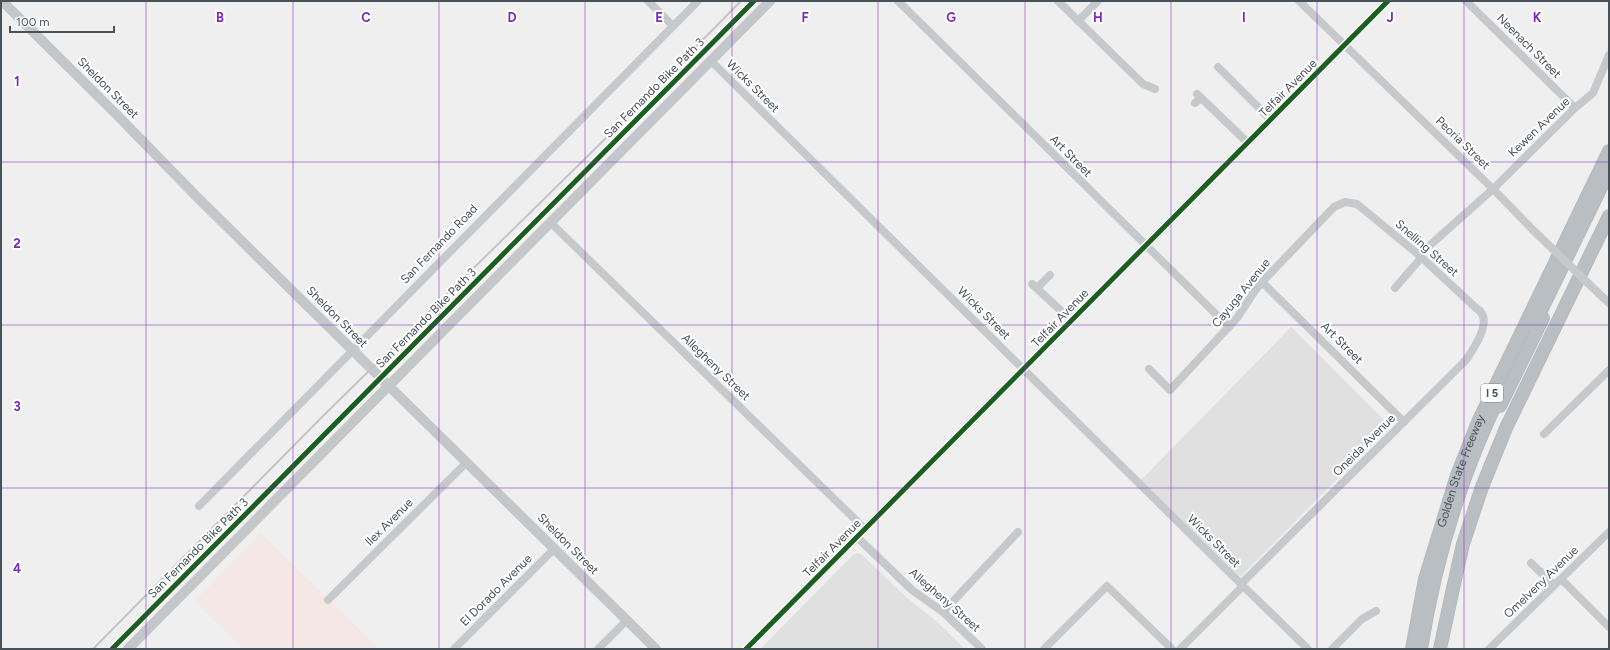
<svg xmlns="http://www.w3.org/2000/svg" width="1610" height="650" font-family="Figtree,sans-serif">
<rect width="100%" height="100%" fill="#efefef"/>
<!-- education -->
<g fill="#e1e0e0">
<polygon points="1291,327 1389,425 1385,431 1240,577 1141,480"/>
<polygon points="858,553 862,555 905,596 936,621 965,649 760,649 854,554"/>
</g>
<!-- medical -->
<polygon fill="#f4e7e6" points="261,533 379,649 243,649 194,601"/>
<g fill="none" stroke-linecap="round" stroke-linejoin="round">
<defs>
<g id="highway">
<polyline points="1534,325 1609,171"/>
<polyline points="1500,406 1543,318"/>
<path id="s1" d="M1412,649L1425,579L1457,475L1478,422L1609,151"/>
<path d="M1421,649C1435,561 1461,475 1500,395"/>
<polyline points="1440,649 1452,593 1463,544 1482,487 1506,428 1609,216"/>
</g>
</defs>
<!-- highway casing -->
<use href="#highway" stroke="#b4b9be" stroke-width="14"/>
<!-- minor -->
<g stroke="#c6c9cb" stroke-width="8">
<polyline points="648,1 673,26"/>
<polyline points="898,1 1229,327"/>
<polyline points="1058,1 1143,84 1155,89"/>
<polyline points="1299,1 1493,189 1533,230"/>
<polyline points="1466,1 1575,108"/>
<polyline points="1078,21 1098,1"/>
<polyline points="711,61 1241,584 1308,649"/>
<polyline points="1218,67 1270,119"/>
<polyline points="1197,94 1247,142"/>
<polyline points="1195,103 1201,98"/>
<polyline points="550,222 865,529"/>
<polyline points="1419,255 1493,189 1575,108 1593,93 1609,55"/>
<polyline points="1262,282 1404,422"/>
<polyline points="1032,284 1071,320"/>
<polyline points="1591,286 1609,303"/>
<polyline points="1037,288 1050,275"/>
<polyline points="1395,288 1421,258"/>
<path d="M1149,369L1170,390L1237,318L1254,292L1262,282L1334,207L1345,202L1357,204L1419,255L1476,308C1495,319 1474,348 1466,360L1241,584"/>
<polyline points="1544,434 1609,370"/>
<polyline points="199,506 698,1"/>
<polyline points="857,537 912,590 943,612 982,649"/>
<polyline points="1531,563 1554,585"/>
<polyline points="1561,579 1609,627"/>
<polyline points="328,600 467,462"/>
<polyline points="943,612 1018,532"/>
<polyline points="454,649 554,549"/>
<polyline points="598,649 627,620"/>
<polyline points="746,649 1388,1"/>
<polyline points="1044,649 1107,586 1172,649"/>
<polyline points="1180,649 1243,586"/>
<polyline points="1332,649 1362,619 1376,611"/>
<polyline points="1489,649 1609,532"/>
</g>
<!-- major -->
<g stroke="#c4c7ca" stroke-width="10">
<polyline points="2,1 118,116 198,198 656,649"/>
<polyline points="128,649 770,1"/>
</g>
<!-- highway -->
<use href="#highway" stroke="#b9bec2" stroke-width="12"/>
<!-- rail -->
<polyline stroke="#c2c4c6" stroke-width="2" points="93,649 323,416 603,141 741,1"/>
<!-- minor-bridge -->
<polyline stroke="#c6c9cb" stroke-width="8" points="1533,230 1591,286"/>
<defs>
<g id="cycleway">
<polyline points="112,649 754,1"/>
<polyline points="746,649 1388,1"/>
</g>
</defs>
<!-- cycleway casing -->
<use href="#cycleway" stroke="#fff" stroke-width="8"/>
<!-- cycleway -->
<use href="#cycleway" stroke="#1b5e20" stroke-width="5"/>
</g>
<!-- grid -->
<path fill="none" stroke="#7b2cbf" stroke-width="1" stroke-opacity="0.55" d="M146,1V649M293,1V649M439,1V649M585,1V649M732,1V649M878,1V649M1025,1V649M1171,1V649M1317,1V649M1464,1V649M1,162H1609M1,325H1609M1,488H1609"/>
<g text-anchor="middle" dominant-baseline="central" stroke-width="4" stroke-linejoin="round" paint-order="stroke">
<!-- shield labels -->
<rect fill="#fff" stroke="#7e868c" stroke-width="1" x="1481" y="384" width="22" height="18" rx="3"/>
<g font-size="11" font-weight="bold" fill="#47525a">
<text x="1492" y="393">I 5</text>
</g>
<!-- street labels -->
<g font-size="12" fill="#47525a" stroke="#fff">
<text transform="translate(1529 46) rotate(45)">Neenach Street</text>
<text transform="translate(753 86) rotate(45)">Wicks Street</text>
<text transform="translate(108 88) rotate(45)">Sheldon Street</text>
<text transform="translate(654 88) rotate(-45)">San Fernando Bike Path 3</text>
<text transform="translate(1288 88) rotate(-45)">Telfair Avenue</text>
<text transform="translate(1539 127) rotate(-44)">Kewen Avenue</text>
<text transform="translate(1463 143) rotate(44)">Peoria Street</text>
<text transform="translate(1071 156) rotate(45)">Art Street</text>
<text transform="translate(439 244) rotate(-46)">San Fernando Road</text>
<text transform="translate(1427 248) rotate(41)">Snelling Street</text>
<text transform="translate(1241 293) rotate(-51)">Cayuga Avenue</text>
<text transform="translate(984 313) rotate(45)">Wicks Street</text>
<text transform="translate(337 317) rotate(45)">Sheldon Street</text>
<text transform="translate(426 318) rotate(-45)">San Fernando Bike Path 3</text>
<text transform="translate(1060 318) rotate(-46)">Telfair Avenue</text>
<text transform="translate(1342 343) rotate(45)">Art Street</text>
<text transform="translate(716 367) rotate(44)">Allegheny Street</text>
<text transform="translate(1364 445) rotate(-45)">Oneida Avenue</text>
<text stroke="none"><textPath href="#s1" startOffset="185">Golden State Freeway</textPath></text>
<text transform="translate(389 522) rotate(-45)">Ilex Avenue</text>
<text transform="translate(1214 541) rotate(45)">Wicks Street</text>
<text transform="translate(568 544) rotate(45)">Sheldon Street</text>
<text transform="translate(198 548) rotate(-45)">San Fernando Bike Path 3</text>
<text transform="translate(832 548) rotate(-45)">Telfair Avenue</text>
<text transform="translate(1541 582) rotate(-44)">Omelveny Avenue</text>
<text transform="translate(496 590) rotate(-45)">El Dorado Avenue</text>
<text transform="translate(945 600) rotate(41)">Allegheny Street</text>
</g>
</g>
<g font-size="13" text-anchor="middle" font-weight="bold" fill="#7b2cbf" stroke="#fff" stroke-width="4" stroke-linejoin="round" paint-order="stroke">
<text x="220" y="22">B</text>
<text x="366" y="22">C</text>
<text x="512" y="22">D</text>
<text x="659" y="22">E</text>
<text x="805" y="22">F</text>
<text x="951" y="22">G</text>
<text x="1098" y="22">H</text>
<text x="1244" y="22">I</text>
<text x="1390" y="22">J</text>
<text x="1537" y="22">K</text>
<text x="17" y="86">1</text>
<text x="17" y="248">2</text>
<text x="17" y="411">3</text>
<text x="17" y="573">4</text>
</g>
<!-- border -->
<rect width="1610" height="650" fill="none" stroke="#47525a" stroke-width="4"/>
<!-- scale -->
<path d="M10 26v6h104v-6" fill="none" stroke="#47525a" stroke-width="2"/>
<text x="16" y="26" font-size="12" fill="#47525a" stroke="#ffffff" stroke-width="3" paint-order="stroke">100 m</text>
</svg>
